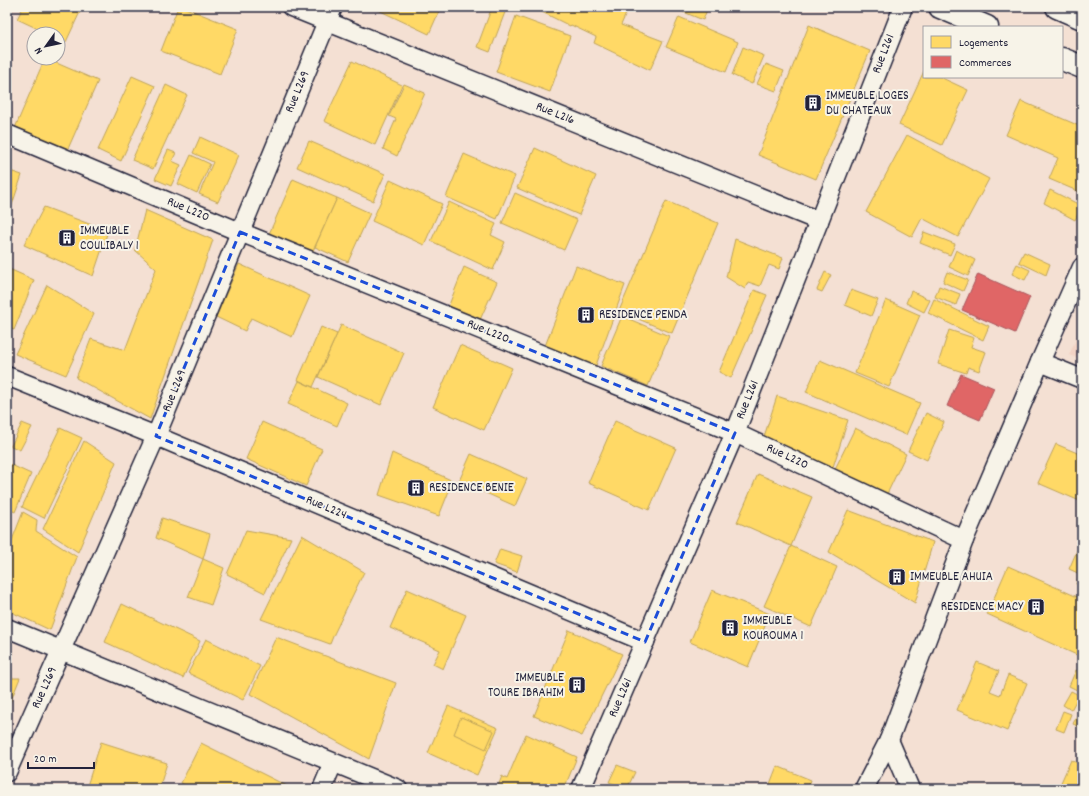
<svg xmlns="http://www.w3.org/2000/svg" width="1089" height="796" font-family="Dekko,sans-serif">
<rect width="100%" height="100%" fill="#f4e0d3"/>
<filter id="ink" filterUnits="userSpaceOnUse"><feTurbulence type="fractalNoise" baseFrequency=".025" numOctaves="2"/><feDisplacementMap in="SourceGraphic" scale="8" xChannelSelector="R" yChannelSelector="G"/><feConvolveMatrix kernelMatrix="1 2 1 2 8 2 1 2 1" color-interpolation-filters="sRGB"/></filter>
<g filter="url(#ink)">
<!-- built -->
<polygon fill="#f2d3c5" points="1082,325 1082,360 1069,355"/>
<!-- homes -->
<g fill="#ffd966" stroke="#bda259">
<polygon points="23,7 70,7 80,12 66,42 58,38 58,34 49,34 17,19"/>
<polygon points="178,7 183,7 238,29 220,74 161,51"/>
<polygon points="372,7 441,7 429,34"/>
<polygon points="492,7 507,7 490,52 477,47"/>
<polygon points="532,7 629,7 621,25 663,41 650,70 594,43 596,37 571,25 570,26"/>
<polygon points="683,7 708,7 703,20 681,11"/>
<polygon points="516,16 570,36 550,92 496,72"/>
<polygon points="679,17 738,42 726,72 666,47"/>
<polygon points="809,25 870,51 816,179 758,155"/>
<polygon points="743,47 764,56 752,84 732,75"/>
<polygon points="45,58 98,81 67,151 15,128"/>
<polygon points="352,61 402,85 375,145 324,121"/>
<polygon points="766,64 784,71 776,91 757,84"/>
<polygon points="924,71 924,77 940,77 968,90 942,145 899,125"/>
<polygon points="132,76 155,86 121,161 98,150"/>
<polygon points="404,84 425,93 397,156 383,149 396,119 389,116"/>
<polygon points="166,85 187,95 153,169 132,160"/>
<polygon points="1021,101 1082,127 1082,193 1049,179 1058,158 1006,135"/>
<polygon points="907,135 989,179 958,237 922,218 912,237 866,212"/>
<polygon points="200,137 239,155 218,202 199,194 213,162 193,153"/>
<polygon points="309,141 385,174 373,201 297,167"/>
<polygon points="535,148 596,176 579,215 517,188"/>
<polygon points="168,150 176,153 172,161 181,165 171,186 155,179"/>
<polygon points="464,154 515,176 497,219 446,197"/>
<polygon points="191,155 210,164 197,193 178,184"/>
<polygon points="7,170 22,175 7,220"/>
<polygon points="293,179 337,198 312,253 269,234"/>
<polygon points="390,180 442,204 424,245 372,221"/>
<polygon points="1050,190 1082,206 1075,220 1044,203"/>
<polygon points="515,193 577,220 564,250 502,223"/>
<polygon points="337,198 370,213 348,262 315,247"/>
<polygon points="666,201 718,223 672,333 619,311"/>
<polygon points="449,202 496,224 491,235 505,242 493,270 431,241"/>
<polygon points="44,207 108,231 93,276 24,245"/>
<polygon points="145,210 213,240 150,419 76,378 91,339 125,350 156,269 135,250"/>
<polygon points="924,232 955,244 950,255 920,243"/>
<polygon points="735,239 783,258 779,269 769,265 760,286 748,282 745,289 726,277"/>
<polygon points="956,250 975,260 968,276 949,267"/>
<polygon points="1024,252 1050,264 1046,275 1019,262"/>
<polygon points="239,264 310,296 292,337 251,318 245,331 216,317"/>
<polygon points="1017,264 1030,270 1025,280 1012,274"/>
<polygon points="576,266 625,285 595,368 545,346"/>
<polygon points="464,267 497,282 479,322 447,310"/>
<polygon points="7,268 34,280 14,330 7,327"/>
<polygon points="825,272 831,275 822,292 817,290"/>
<polygon points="947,272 968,280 963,291 943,282"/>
<polygon points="47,285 94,314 66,375 15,354"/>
<polygon points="939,286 960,294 956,305 935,297"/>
<polygon points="754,290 767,295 731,378 719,372"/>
<polygon points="851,290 878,300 871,316 845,305"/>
<polygon points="911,291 930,300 924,312 906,303"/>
<polygon points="934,299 989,326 983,340 928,313"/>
<polygon points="886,300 920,315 889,387 855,373"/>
<polygon points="622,316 669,336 648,386 601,366"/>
<polygon points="341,325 404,353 381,405 318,377"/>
<polygon points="321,327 337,334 313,387 298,380"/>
<polygon points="949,330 974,338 971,347 986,352 979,371 968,367 966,373 938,364"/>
<polygon points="460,345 512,368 484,430 433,407"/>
<polygon points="820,360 920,403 906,435 806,392"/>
<polygon points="299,381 347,403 337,426 288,404"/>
<polygon points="777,396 848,420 833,467 762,443"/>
<polygon points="926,413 944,422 927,460 908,451"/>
<polygon points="615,421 676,448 649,510 588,483"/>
<polygon points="262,422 322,449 306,486 246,459"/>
<polygon points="22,423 32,427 20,450 11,446"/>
<polygon points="60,428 82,438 44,518 22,507"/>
<polygon points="855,428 906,454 887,494 835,469"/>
<polygon points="84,441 116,462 78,552 43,529"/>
<polygon points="1056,444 1082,455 1082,502 1038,483"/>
<polygon points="392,453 453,481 439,516 379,495"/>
<polygon points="471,454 527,479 515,506 459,481"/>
<polygon points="7,463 31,474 15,512 7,508"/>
<polygon points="758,474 812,497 791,546 737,522"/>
<polygon points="848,510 933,542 915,603 829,552"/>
<polygon points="23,512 37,520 36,531 77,557 50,630 7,610 7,553"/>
<polygon points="162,518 210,534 203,559 156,538"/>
<polygon points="246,530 291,538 265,593 227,574"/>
<polygon points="302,535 364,572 334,634 330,644 261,619"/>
<polygon points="791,546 837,567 811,627 764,606"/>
<polygon points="1079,546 1082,547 1082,587 1076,584 1080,574 1069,569"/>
<polygon points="500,549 522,556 517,572 494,564"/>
<polygon points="203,559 224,568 211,605 188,597"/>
<polygon points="1008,566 1082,599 1081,657 987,614"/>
<polygon points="407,589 466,615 443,669 433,664 440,650 390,628"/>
<polygon points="712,590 770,614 748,667 690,642"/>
<polygon points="122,604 200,641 183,678 105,642"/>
<polygon points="569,630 622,654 582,736 534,716"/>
<polygon points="276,637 396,683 369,759 250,694"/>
<polygon points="206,639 260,666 243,700 188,673"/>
<polygon points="977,662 999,671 990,691 1000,695 1008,675 1027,683 1007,731 957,710"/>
<polygon points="1076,670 1082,673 1082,679 1077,690 1069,686"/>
<polygon points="7,678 20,678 7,710"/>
<polygon points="1071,691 1079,695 1071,710 1063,705"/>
<polygon points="1082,705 1082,728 1073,724"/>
<polygon points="448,706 498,728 477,775 428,753"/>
<polygon points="1063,711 1071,714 1064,732 1056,729"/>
<polygon points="461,717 494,731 486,749 454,734"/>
<polygon points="526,734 577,757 564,789 497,789 502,776 507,779"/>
<polygon points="101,742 167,763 159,789 86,789"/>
<polygon points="201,743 293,789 193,789 181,783"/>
<polygon points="1071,760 1082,765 1082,789 1065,789 1059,787"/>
<polygon points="617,765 635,772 627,789 609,782"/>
<polygon points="777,766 811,780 808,789 768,789"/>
</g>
<!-- shops -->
<g fill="#e06666" stroke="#a75259">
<polygon points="978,274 1030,297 1015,333 962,310"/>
<polygon points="961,374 994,388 980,420 947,406"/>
</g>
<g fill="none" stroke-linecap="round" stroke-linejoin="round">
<defs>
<g id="minor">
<polyline points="291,7 819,221"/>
<polyline points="7,134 240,232 735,433 964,540"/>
<polyline points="1040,362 1082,379"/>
<polyline points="7,376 156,436 645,642"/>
<polyline points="7,628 398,789"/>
<polyline points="7,772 156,436 333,7"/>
<polyline points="322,789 333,763"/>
<polyline points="581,789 735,433 819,221 903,7"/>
<polyline points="864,789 889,740"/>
<polyline points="910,789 889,740 964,540 1040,362 1082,267"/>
</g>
<g id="secondary">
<polyline points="940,7 987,27"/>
<polyline points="1057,7 1082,18"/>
<polyline points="1062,59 1082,67"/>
</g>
</defs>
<!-- minor casing -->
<use href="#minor" stroke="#22223b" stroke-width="21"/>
<!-- secondary casing -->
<use href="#secondary" stroke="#22223b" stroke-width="25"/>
<!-- minor -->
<use href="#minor" stroke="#f7f3e8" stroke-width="18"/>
<!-- secondary -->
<use href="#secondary" stroke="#f7f3e8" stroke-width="22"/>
</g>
</g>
<!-- marked area -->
<path fill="none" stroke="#1d4ed8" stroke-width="3" stroke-dasharray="8 5" stroke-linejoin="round" d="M240,232L735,433L645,642L156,436Z"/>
<!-- icons -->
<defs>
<symbol id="building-square" viewBox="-11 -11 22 22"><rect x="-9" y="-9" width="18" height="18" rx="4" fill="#22223b" stroke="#f7f3e8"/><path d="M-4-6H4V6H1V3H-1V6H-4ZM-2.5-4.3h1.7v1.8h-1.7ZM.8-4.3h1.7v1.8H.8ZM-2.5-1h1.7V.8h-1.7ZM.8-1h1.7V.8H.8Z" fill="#fff"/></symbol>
</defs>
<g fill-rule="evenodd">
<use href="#building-square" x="803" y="93" width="20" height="20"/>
<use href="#building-square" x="57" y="228" width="20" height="20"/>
<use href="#building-square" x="576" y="305" width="20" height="20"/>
<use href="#building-square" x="406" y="478" width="20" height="20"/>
<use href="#building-square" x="887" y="567" width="20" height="20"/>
<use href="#building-square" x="1026" y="597" width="20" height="20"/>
<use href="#building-square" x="720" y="618" width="20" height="20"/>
<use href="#building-square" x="567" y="675" width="20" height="20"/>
</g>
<g text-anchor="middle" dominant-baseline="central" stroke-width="4" stroke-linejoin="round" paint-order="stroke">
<!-- street labels -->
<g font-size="13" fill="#22223b" stroke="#f7f3e8">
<text transform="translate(884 54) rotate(-69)">Rue L261</text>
<text transform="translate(298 92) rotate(-67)">Rue L269</text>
<text transform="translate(555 114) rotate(22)">Rue L216</text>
<text transform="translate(188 210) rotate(23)">Rue L220</text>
<text transform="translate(488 332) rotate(22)">Rue L220</text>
<text transform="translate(175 391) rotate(-68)">Rue L269</text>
<text transform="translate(748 400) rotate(-68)">Rue L261</text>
<text transform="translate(787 457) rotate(25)">Rue L220</text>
<text transform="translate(326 508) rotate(23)">Rue L224</text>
<text transform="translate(45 688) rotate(-66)">Rue L269</text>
<text transform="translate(621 698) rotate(-67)">Rue L261</text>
</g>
<!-- poi labels -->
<g font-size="13" fill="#22223b" stroke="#f7f3e8" text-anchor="start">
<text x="826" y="96">IMMEUBLE LOGES<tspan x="826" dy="15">DU CHATEAUX</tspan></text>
<text x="80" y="231">IMMEUBLE<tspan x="80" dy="15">COULIBALY 1</tspan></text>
<text x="599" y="315">RESIDENCE PENDA</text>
<text x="429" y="488">RESIDENCE BENIE</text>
<text x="910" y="577">IMMEUBLE AHUIA</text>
<text x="1023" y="607" text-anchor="end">RESIDENCE MACY</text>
<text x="743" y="621">IMMEUBLE<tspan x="743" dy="15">KOUROUMA 1</tspan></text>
<text x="564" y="678" text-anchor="end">IMMEUBLE<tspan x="564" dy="15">TOURE IBRAHIM</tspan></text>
</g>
</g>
<!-- margin -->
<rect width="1089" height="796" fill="none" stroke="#f7f3e8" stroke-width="24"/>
<rect x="12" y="12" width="1065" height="772" fill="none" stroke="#22223b" stroke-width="1.5" filter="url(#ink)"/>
<!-- legend -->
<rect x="923" y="26" width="140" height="52" fill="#f7f3e8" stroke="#a29fa3"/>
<rect x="931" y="36" width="20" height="12" fill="#ffd966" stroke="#a29fa3"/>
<text x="959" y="46" font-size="12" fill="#22223b">Logements</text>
<rect x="931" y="56" width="20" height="12" fill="#e06666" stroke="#a29fa3"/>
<text x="959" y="66" font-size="12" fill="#22223b">Commerces</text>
<!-- north arrow -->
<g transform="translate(46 46) rotate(237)"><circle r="19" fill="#f7f3e8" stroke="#a29fa3"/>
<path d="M0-3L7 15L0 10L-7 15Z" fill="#22223b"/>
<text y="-6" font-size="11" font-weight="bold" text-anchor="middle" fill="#22223b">N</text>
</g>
<!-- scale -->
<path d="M28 762v6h66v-6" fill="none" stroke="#22223b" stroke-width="2"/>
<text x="34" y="762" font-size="12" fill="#22223b" stroke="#f7f3e8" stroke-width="3" paint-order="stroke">20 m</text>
</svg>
